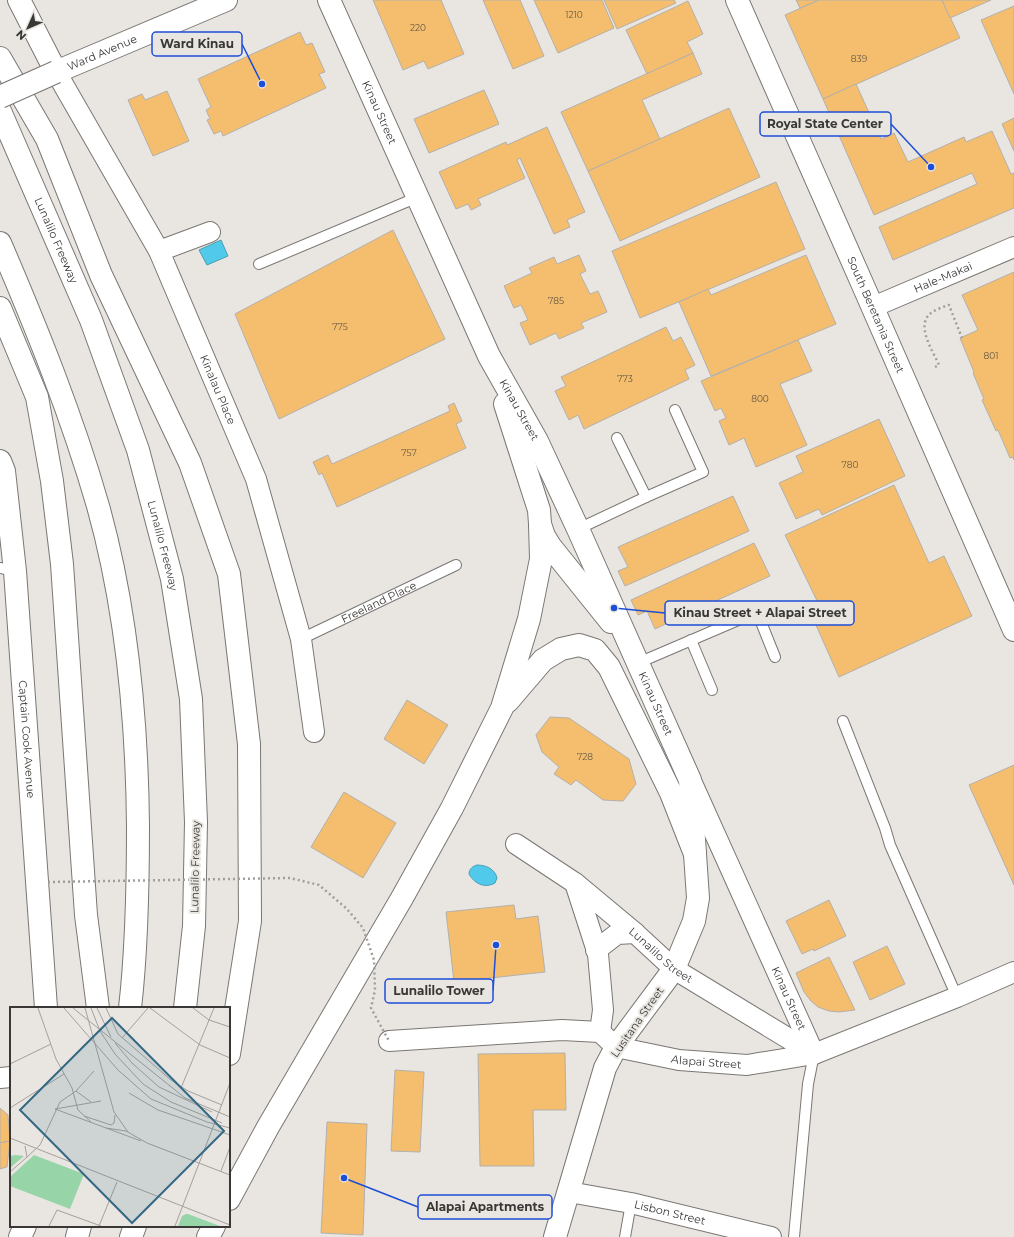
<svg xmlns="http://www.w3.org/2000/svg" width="1014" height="1237" font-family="Montserrat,sans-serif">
<rect width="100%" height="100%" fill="#e9e6e1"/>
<!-- water -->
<g fill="#51c9ea" stroke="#4a9eb4">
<polygon points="221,240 228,256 207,265 199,250"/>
<path d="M477,865C486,865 495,869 497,878L495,883C484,889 474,883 469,874C469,869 473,866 477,865Z"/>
</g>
<!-- building -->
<g fill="#f4be6e" stroke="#b3b0ac">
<polygon points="373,0 441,0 464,54 428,69 424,61 403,70"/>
<polygon points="483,0 520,0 544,56 513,69"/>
<polygon points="534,0 602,0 614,28 558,53"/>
<polygon points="604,0 674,0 676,3 617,29"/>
<polygon points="796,0 819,0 800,8"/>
<polygon points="819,0 942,0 960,38 823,99 785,15"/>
<polygon points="942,0 991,0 950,18"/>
<polygon points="688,1 703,34 687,42 693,53 647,74 626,30"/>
<polygon points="1014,6 1014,94 981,20"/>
<polygon points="300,32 306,45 312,43 325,72 319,74 326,88 223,136 221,131 214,134 207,120 210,119 206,110 211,107 198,79"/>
<polygon points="693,53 702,74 642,100 660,139 588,171 561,112"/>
<polygon points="856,84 881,139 894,133 908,162 964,137 966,142 992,131 1011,174 1014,173 1014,208 893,260 879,227 977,184 972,173 874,215 823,99"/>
<polygon points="484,90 499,124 429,153 414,119"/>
<polygon points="167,91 189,141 153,156 128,100 142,94 145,100"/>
<polygon points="729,108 760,177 620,241 588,171"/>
<polygon points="1014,118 1014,151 1002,124"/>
<polygon points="547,127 585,212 567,220 570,227 554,234 520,158 517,160 525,178 478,199 481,205 471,210 468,204 456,209 439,172 506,142 507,145"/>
<polygon points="776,182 805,249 640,318 612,251"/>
<polygon points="393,230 445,339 279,419 235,314"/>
<polygon points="579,255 586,271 580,274 590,294 598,291 607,312 581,323 584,328 559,339 556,333 530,345 520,323 528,320 521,305 514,308 504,286 532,273 529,268 554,257 557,264"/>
<polygon points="806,255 836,324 711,376 679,302 708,289 711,295"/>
<polygon points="1014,272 1014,460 1013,457 1010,458 998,430 996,431 982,400 984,399 973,373 974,372 960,338 978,330 962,295"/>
<polygon points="666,327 673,341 681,337 695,365 685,370 689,379 584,429 578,415 569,420 555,391 566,386 561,377"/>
<polygon points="798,340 812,371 780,384 807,445 756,467 744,438 729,445 719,421 726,418 721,408 715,411 701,381"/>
<polygon points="454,403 462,421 456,424 466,448 337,507 322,473 319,475 313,462 328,455 332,464 450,411 448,406"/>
<polygon points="879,419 905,476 822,515 819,509 796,519 779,483 803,472 796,456"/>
<polygon points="894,485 929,563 944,556 972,616 839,677 812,616 822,611 785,535"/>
<polygon points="733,496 749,531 625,586 618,571 628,567 618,547"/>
<polygon points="754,543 770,576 655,629 647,611 638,615 631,600"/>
<polygon points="407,700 448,725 424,764 384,739"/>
<polygon points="550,717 569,718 629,759 636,784 623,801 603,800 576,780 571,785 554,774 559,767 542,752 536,735"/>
<polygon points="1014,765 1014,885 969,785"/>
<polygon points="344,792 396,823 363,878 311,847"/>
<polygon points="829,900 846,936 814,951 813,949 802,954 786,921"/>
<polygon points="514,905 516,919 538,916 545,972 454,982 446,912"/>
<polygon points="887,946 905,984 870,1000 853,962"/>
<polygon points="829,957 855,1010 839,1012 829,1011 818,1007 811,1001 804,992 796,973"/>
<polygon points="565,1053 566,1110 533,1110 534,1166 480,1166 478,1054"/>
<polygon points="395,1070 424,1072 420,1152 391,1151"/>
<polygon points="0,1108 8,1115 10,1141 0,1143"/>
<polygon points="327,1122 367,1124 363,1235 321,1233"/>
<polygon points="10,1141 7,1167 0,1169 0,1143"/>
</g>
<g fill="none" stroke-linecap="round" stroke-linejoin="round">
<defs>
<g id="lane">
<polyline points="259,264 418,197"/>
<polyline points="617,438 646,497"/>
<polyline points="578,529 646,497 703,472 675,410"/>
<polyline points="0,568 15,571"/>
<path id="s1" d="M301,639L456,565"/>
<polyline points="691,640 712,690"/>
<polyline points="638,663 757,612 775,657"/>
<polyline points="843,721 885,828 890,845 957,997"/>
<polyline points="625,1237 631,1203"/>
<polyline points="794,1237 808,1084 814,1054"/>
</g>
<g id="street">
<path id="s2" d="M56,72L159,251L256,479L301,639L314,732"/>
<polyline points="159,251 210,232"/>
<path id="s3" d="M873,307L1014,247"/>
<path id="s4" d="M692,783L814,1054"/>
<path id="s5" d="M516,844L575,883L635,933L674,969L814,1054"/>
<polyline points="575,883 598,954 603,1010 600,1032"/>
<polyline points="596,950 617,934 635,933"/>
<path id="s6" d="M389,1041L562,1030L600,1032L616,1047L679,1060L747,1065L814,1054L957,997L1014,972"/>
<polyline points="0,1078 11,1077"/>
<path id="s7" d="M569,1192L631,1203L771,1237"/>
</g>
<g id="secondary">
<path id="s8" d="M329,0L489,356L537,441L578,529L690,780L698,898L694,921L674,969L616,1047L605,1068L555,1237"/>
<path id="s9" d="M56,72L226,0"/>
<polyline points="505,404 539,510 540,524 544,536 550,546 611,622"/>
<path id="s10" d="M0,461L4,471L15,571L46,1008"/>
<polyline points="20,1237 25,1226"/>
</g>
<g id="primary">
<path id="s11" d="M737,0L862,283L1014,630"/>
</g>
<g id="highway">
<polyline points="19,0 56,72"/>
<polyline points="0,58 47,139 101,275 190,463 229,574 249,744 250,921 229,1054"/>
<path id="s12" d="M0,111L91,320L138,450L172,579L191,699L196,822L194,926L185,1008"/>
<path d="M0,243C37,329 72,416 98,506C127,610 137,719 138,826C138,887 137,948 130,1008"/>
<polyline points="0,308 37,397 52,481 62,564 86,915 98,1008"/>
<polyline points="508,701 543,660 561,649 579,645 595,650 609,667 671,793 695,854"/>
<polyline points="229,1199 268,1127 402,898 452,808 502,708 529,619 541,559 540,524"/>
<polyline points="77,1237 80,1226"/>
<polyline points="131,1237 135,1226"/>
<polyline points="208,1237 214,1226"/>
</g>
</defs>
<!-- lane casing -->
<use href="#lane" stroke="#7a7773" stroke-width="12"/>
<!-- street casing -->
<use href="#street" stroke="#7a7773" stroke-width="22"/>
<!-- secondary casing -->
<use href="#secondary" stroke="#7a7773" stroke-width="24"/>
<!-- primary casing -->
<use href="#primary" stroke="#7a7773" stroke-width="24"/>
<!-- highway casing -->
<use href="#highway" stroke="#7a7773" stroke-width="24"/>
<!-- path -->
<path stroke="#a09e9a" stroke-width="2.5" stroke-dasharray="2 3" stroke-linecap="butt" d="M935,367L939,365C933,351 915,325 931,313C936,309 943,307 949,305L962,338"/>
<!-- lane -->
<use href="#lane" stroke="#fff" stroke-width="10"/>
<!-- street -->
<use href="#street" stroke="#fff" stroke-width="20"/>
<!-- secondary -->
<use href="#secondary" stroke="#fff" stroke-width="22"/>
<!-- primary -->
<use href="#primary" stroke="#fff" stroke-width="22"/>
<!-- highway -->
<use href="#highway" stroke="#fff" stroke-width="22"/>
<defs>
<polyline id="secondary-bridge" points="0,97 56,72"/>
</defs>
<!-- secondary-bridge casing -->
<use href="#secondary-bridge" stroke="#7a7773" stroke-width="24" stroke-linecap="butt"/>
<!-- path-bridge -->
<polyline stroke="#a09e9a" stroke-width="2.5" stroke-dasharray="2 3" stroke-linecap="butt" points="48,882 290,878 319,885 347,909 363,928 374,960 375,990 371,1008 389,1041"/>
<!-- secondary-bridge -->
<use href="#secondary-bridge" stroke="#fff" stroke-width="22"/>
</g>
<g text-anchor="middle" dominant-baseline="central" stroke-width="4" stroke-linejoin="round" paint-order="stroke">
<!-- number labels -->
<g font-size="9" fill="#685a44">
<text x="574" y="14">1210</text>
<text x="418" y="27">220</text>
<text x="859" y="58">839</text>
<text x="556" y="300">785</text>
<text x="340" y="326">775</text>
<text x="991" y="355">801</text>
<text x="625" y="378">773</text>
<text x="760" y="398">800</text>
<text x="409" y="452">757</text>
<text x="850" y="464">780</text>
<text x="585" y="756">728</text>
</g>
<!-- street labels -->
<g font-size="11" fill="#393836" stroke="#e9e6e1">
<text stroke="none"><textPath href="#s9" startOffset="50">Ward Avenue</textPath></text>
<text stroke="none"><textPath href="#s8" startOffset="123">Kinau Street</textPath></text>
<text stroke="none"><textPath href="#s12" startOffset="141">Lunalilo Freeway</textPath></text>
<text stroke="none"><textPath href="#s3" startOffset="76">Hale-Makai</textPath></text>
<text stroke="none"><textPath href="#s11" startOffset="344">South Beretania Street</textPath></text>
<text stroke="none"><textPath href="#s2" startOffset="357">Kinalau Place</textPath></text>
<text stroke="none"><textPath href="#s8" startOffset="452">Kinau Street</textPath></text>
<text stroke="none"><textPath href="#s12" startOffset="465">Lunalilo Freeway</textPath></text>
<text stroke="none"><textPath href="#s1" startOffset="86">Freeland Place</textPath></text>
<text stroke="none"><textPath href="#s8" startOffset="776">Kinau Street</textPath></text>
<text stroke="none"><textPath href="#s10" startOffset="280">Captain Cook Avenue</textPath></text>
<text transform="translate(195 867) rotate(-89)">Lunalilo Freeway</text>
<text stroke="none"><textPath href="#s5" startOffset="183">Lunalilo Street</textPath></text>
<text stroke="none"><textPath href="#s4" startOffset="236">Kinau Street</textPath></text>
<text transform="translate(637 1022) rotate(-55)">Lusitana Street</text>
<text stroke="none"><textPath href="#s6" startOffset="325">Alapai Street</textPath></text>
<text stroke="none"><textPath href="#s7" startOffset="103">Lisbon Street</textPath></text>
</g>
</g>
<!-- overview -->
<g transform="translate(10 1007)">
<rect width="220" height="220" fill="#e9e6e1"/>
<path d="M6,148L14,149L0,161V149ZM24,148L74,167L60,202L0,179V170ZM176,207H178L210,219H168L172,209Z" fill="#97d5a9"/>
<path fill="none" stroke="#a3a09d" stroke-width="1" d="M28,1L46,52L62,81L68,103L81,115M54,1L108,63L141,92L197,115L220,121M63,1L175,91L220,110M75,1L104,105L118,125M81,1L90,24L105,47L133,77L161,95L212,116M87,1L101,30M96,1L108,27L161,73L178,84L212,98M140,1L190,38L220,51M183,1L199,13L220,20M112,31L138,1M105,36L122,56L149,80L202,105M0,57L41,37M171,81L204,1M66,84L81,95M119,86L148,103L203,122M0,101L54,67M45,102L131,134M45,102L91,94M74,109L101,118L104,116L105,108M96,121L116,124L137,136L220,168M203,122L220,128M0,131L220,218M16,151L30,138L50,95L66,84L84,64M211,164L220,140M0,165L17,150L15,139M39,219L47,203L91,219M89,219L107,175M165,219L220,76"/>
<path fill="#346985" fill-opacity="0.15" stroke="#346985" stroke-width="2" d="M102,11L214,124L122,216L10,103Z"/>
<rect width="220" height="220" fill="none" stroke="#393836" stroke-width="2"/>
</g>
<!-- callouts -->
<path fill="none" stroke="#1d4ed8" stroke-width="1.5" d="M262 84L242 44M931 167L891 124M614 608L665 613M496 945L493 991M344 1178L418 1207"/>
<g fill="#1d4ed8" stroke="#e9e6e1" stroke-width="1.5">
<circle cx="262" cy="84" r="4"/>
<circle cx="931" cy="167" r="4"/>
<circle cx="614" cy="608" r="4"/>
<circle cx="496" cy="945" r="4"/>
<circle cx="344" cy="1178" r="4"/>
</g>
<g fill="#e9e6e1" stroke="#1d4ed8" stroke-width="1.5">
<rect x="152" y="32" width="90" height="24" rx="4"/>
<rect x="760" y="112" width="131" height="24" rx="4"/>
<rect x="665" y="601" width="189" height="24" rx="4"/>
<rect x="385" y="979" width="108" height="24" rx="4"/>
<rect x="418" y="1195" width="134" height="24" rx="4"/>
</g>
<g font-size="12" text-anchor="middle" font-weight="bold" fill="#393836">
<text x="197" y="48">Ward Kinau</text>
<text x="825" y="128">Royal State Center</text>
<text x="760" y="617">Kinau Street + Alapai Street</text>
<text x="439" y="995">Lunalilo Tower</text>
<text x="485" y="1211">Alapai Apartments</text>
</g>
<!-- north arrow -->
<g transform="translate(28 28) rotate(225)" stroke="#e9e6e1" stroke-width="3" paint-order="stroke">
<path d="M0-3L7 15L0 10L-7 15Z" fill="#393836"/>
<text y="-6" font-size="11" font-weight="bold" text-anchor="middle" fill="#393836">N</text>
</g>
</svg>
